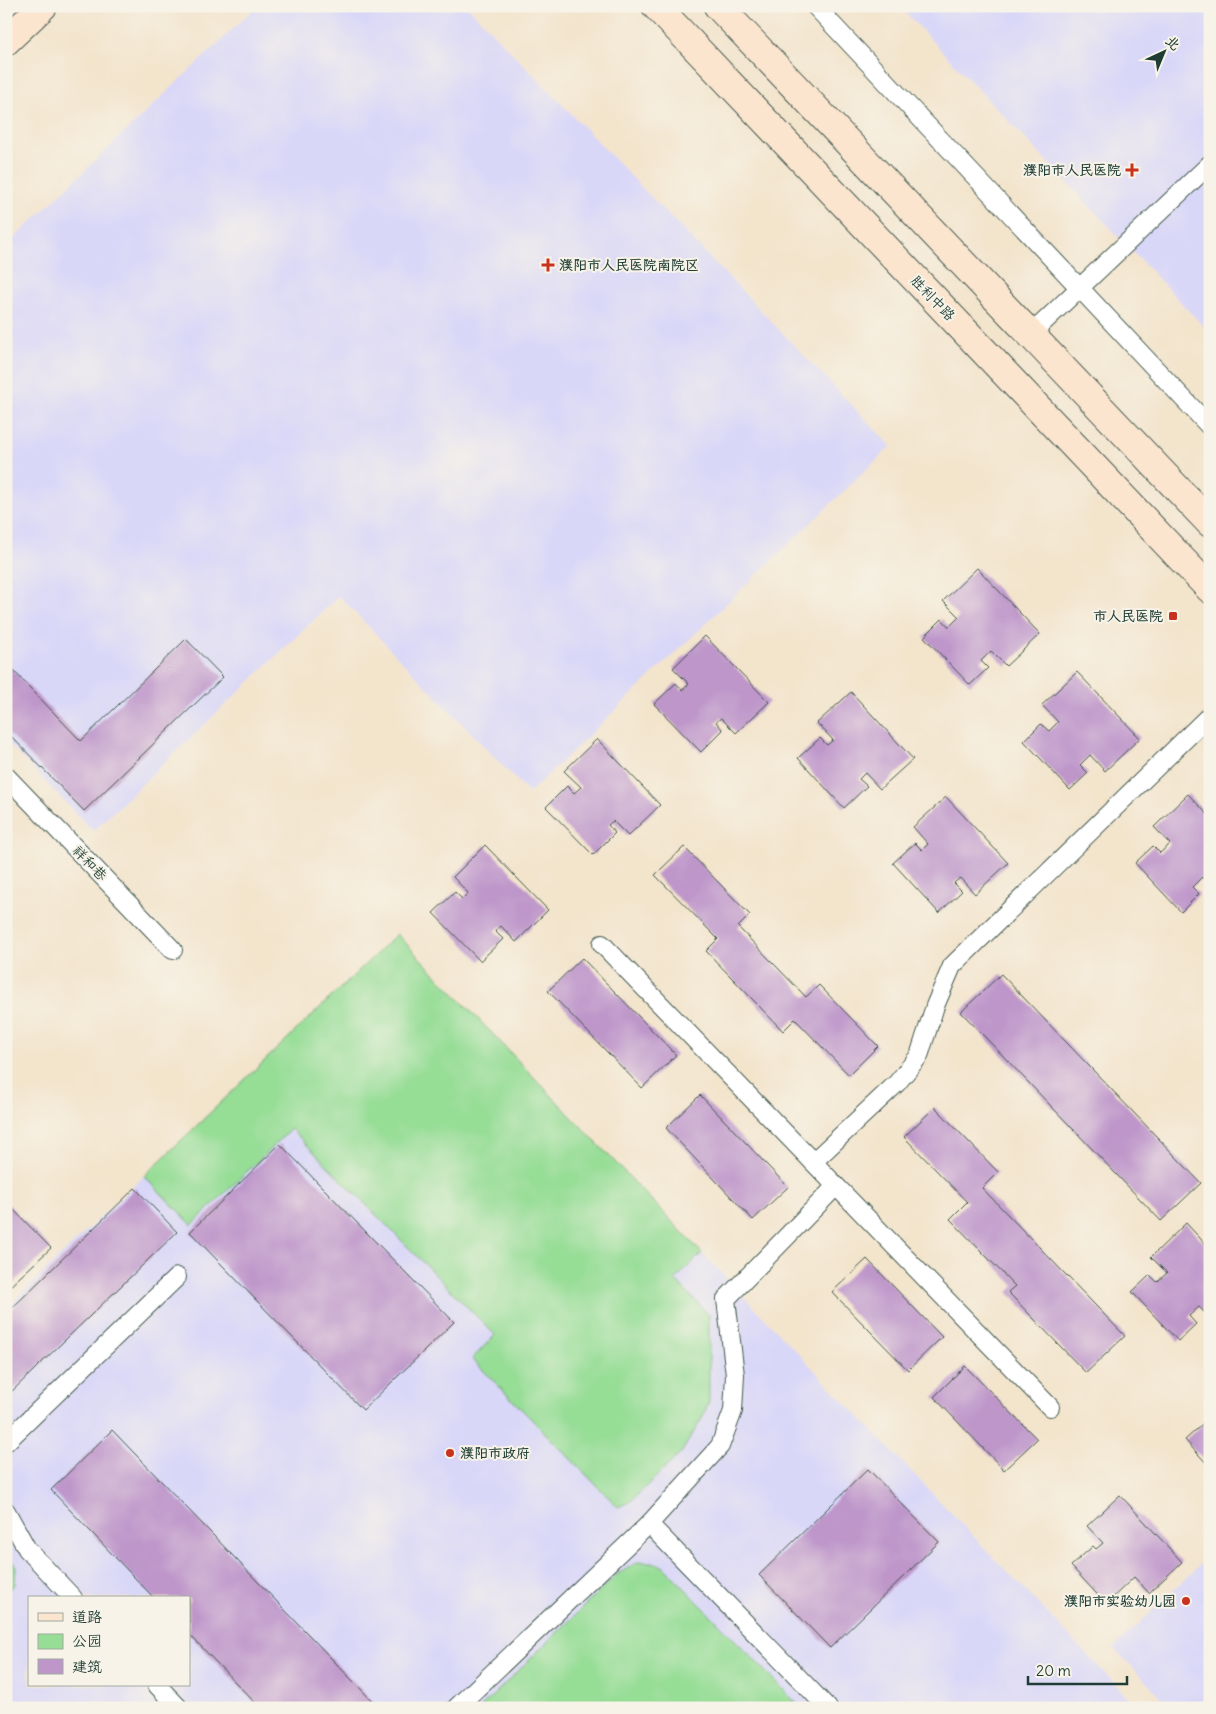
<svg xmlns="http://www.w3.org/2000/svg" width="1216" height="1714" font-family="Delius,'LXGW WenKai TC',sans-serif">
<rect width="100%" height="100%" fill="#f7f3e8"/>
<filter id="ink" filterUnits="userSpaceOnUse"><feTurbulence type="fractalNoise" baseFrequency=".02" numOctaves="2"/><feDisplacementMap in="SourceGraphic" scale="10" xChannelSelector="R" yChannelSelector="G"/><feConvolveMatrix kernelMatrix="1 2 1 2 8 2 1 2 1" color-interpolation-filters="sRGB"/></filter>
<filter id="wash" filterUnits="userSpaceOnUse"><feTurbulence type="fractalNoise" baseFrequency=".0096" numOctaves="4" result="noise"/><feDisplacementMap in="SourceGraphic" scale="20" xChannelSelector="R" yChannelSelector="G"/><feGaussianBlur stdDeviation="1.12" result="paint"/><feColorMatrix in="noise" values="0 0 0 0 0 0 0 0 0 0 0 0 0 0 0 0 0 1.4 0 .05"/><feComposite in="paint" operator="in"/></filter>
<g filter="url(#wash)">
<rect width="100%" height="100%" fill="#f3e4cc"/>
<!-- built -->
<g fill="#d9d7f8" fill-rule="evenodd">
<polygon points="257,6 467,6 891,446 529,793 339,596 93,831 6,741 6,246"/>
<polygon points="899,6 1210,6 1210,333"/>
<path d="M397,934L702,1253L1138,1708H6V1308ZM29,1598H189V1685H29Z"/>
<polygon points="1210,1555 1210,1708 1171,1708 1114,1648"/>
</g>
<!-- green -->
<g fill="#96dd96" stroke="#5a8d65">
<polygon points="397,934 702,1253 675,1280 709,1315 709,1401 703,1417 681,1453 630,1502 618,1507 472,1359 495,1335 291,1129 192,1225 144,1176"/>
<polygon points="6,1555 16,1566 15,1584 6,1592"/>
<polygon points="638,1562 653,1562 664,1567 801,1708 480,1708 616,1575"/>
</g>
<g id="blocks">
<!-- building -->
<g fill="#be96ca">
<polygon points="977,568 1040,634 1006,666 991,651 981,661 988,668 970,685 924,637 942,619 949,627 959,617 943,601"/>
<polygon points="705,636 769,702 736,733 721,718 716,722 723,730 701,752 654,704 676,683 682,690 689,684 673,668"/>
<polygon points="186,639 223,677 84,811 6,731 6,663 81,741"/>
<polygon points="1077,672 1140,738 1105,771 1090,755 1080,765 1088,773 1070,790 1024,741 1041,724 1049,731 1058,722 1042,705"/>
<polygon points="851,692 913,759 880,789 865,773 859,779 867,786 844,808 798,758 820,738 827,745 833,740 817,723"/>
<polygon points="597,739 660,805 628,836 613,821 608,825 615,833 593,855 546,807 567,786 574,793 581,787 564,771"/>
<polygon points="1188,794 1210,817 1210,886 1202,877 1192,887 1199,894 1181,912 1135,863 1153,846 1160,853 1170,844 1154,827"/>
<polygon points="946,797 1008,863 975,894 960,878 954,883 962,891 939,913 893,863 915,843 922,850 928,844 913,827"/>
<polygon points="485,845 548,910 516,942 501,926 495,931 503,939 480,961 433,913 455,892 462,899 468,893 453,877"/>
<polygon points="684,847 750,915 738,927 806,997 819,985 878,1046 849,1075 795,1019 783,1031 706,951 718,939 655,875"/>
<polygon points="582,958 676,1055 642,1088 548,991"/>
<polygon points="1001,974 1201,1183 1161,1221 961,1012"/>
<polygon points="700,1095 788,1187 753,1220 666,1128"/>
<polygon points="935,1107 998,1172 982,1188 1125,1336 1086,1373 1008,1292 1015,1286 950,1219 967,1202 904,1137"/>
<polygon points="280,1144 454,1322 363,1410 190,1232"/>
<polygon points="135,1188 177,1232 6,1397 6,1314"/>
<polygon points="7,1203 51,1248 6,1290 6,1204"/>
<polygon points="1186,1223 1210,1249 1210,1318 1199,1307 1189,1316 1196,1324 1178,1341 1132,1292 1150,1275 1157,1282 1167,1273 1151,1257"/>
<polygon points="867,1259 942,1337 908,1370 832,1292"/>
<polygon points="965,1366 1037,1439 1004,1470 934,1397"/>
<polygon points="1210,1400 1210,1410 1205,1404"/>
<polygon points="1207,1420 1210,1423 1210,1467 1185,1440"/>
<polygon points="112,1430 379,1708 260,1708 189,1634 189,1598 154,1598 51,1490"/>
<polygon points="868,1469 939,1542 830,1648 759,1575"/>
<polygon points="1120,1495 1182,1562 1149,1593 1134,1577 1106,1604 1071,1566 1093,1546 1096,1549 1103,1543 1087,1526"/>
</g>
</g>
</g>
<g filter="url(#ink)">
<use href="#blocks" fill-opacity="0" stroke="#3f564b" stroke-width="1"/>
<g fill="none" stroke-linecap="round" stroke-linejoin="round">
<defs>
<g id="service">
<polyline points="815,6 1210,427"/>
<polyline points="1030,335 1210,164"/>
<polyline points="6,776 173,950"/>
<polyline points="602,944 1050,1407"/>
<polyline points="813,1162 897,1083 919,1056 935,1006 952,966 1210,715"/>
<polyline points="6,1442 177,1277"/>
<polyline points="6,1511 27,1549 73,1598"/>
<polyline points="649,1524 828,1708"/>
<polyline points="157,1685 179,1708"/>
<polyline points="456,1708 649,1524 720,1446 733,1411 735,1375 726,1299 836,1186"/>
</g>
<g id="secondary">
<polyline points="656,6 1210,589"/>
<polyline points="718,6 1210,523"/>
<polyline points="6,41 43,6"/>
</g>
</defs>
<!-- service casing -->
<use href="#service" stroke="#3f564b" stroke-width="20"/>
<!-- secondary casing -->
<use href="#secondary" stroke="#3f564b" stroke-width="30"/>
<!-- service -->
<use href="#service" stroke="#fff" stroke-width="18"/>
<!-- secondary -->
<use href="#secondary" stroke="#fce5cf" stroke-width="28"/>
</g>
</g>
<!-- markers -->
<g fill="#c8321e" stroke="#f7f3e8" stroke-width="2">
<path d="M1129.5 162.5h5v5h5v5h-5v5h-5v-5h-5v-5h5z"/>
<path d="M545.5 257.5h5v5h5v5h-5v5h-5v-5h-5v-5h5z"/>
<rect x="1168" y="611" width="10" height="10" rx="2.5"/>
<circle cx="450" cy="1453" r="5"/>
<circle cx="1186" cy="1601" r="5"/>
</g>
<g text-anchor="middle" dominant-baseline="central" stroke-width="4" stroke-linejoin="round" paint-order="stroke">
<!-- poi labels -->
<g font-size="14" font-weight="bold" fill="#1f3d34" stroke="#f7f3e8" text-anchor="end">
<text x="1121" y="170">濮阳市人民医院</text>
<text x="559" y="265" text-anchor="start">濮阳市人民医院南院区</text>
<text x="1163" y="616">市人民医院</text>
<text x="460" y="1453" text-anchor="start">濮阳市政府</text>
<text x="1176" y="1601">濮阳市实验幼儿园</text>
</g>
<!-- street labels -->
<g font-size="14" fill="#1f3d34" stroke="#f7f3e8">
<text transform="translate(933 298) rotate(46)">胜利中路</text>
<text transform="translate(90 863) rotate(46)">祥和巷</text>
</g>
</g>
<!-- margin -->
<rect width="1216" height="1714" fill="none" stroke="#f7f3e8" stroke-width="25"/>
<!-- legend -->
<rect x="28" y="1596" width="162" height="90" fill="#f7f3e8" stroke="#a1aaa0"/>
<rect x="38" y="1613" width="25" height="8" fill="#fce5cf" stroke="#a1aaa0"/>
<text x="72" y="1622" font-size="15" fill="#1f3d34">道路</text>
<rect x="38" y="1634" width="25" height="15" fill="#96dd96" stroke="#a1aaa0"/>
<text x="72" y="1646" font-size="15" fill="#1f3d34">公园</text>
<rect x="38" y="1659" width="25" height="15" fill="#be96ca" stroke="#a1aaa0"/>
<text x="72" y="1672" font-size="15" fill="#1f3d34">建筑</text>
<!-- north arrow -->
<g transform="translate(1164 52) rotate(44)" stroke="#f7f3e8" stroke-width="4" paint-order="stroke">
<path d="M0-4L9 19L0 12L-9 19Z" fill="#1f3d34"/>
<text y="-8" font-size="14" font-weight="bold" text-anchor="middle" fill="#1f3d34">北</text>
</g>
<!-- scale -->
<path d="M1028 1676v8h99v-8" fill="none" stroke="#1f3d34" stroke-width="2.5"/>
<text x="1036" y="1676" font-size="15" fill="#1f3d34" stroke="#f7f3e8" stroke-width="4" paint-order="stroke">20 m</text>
</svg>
